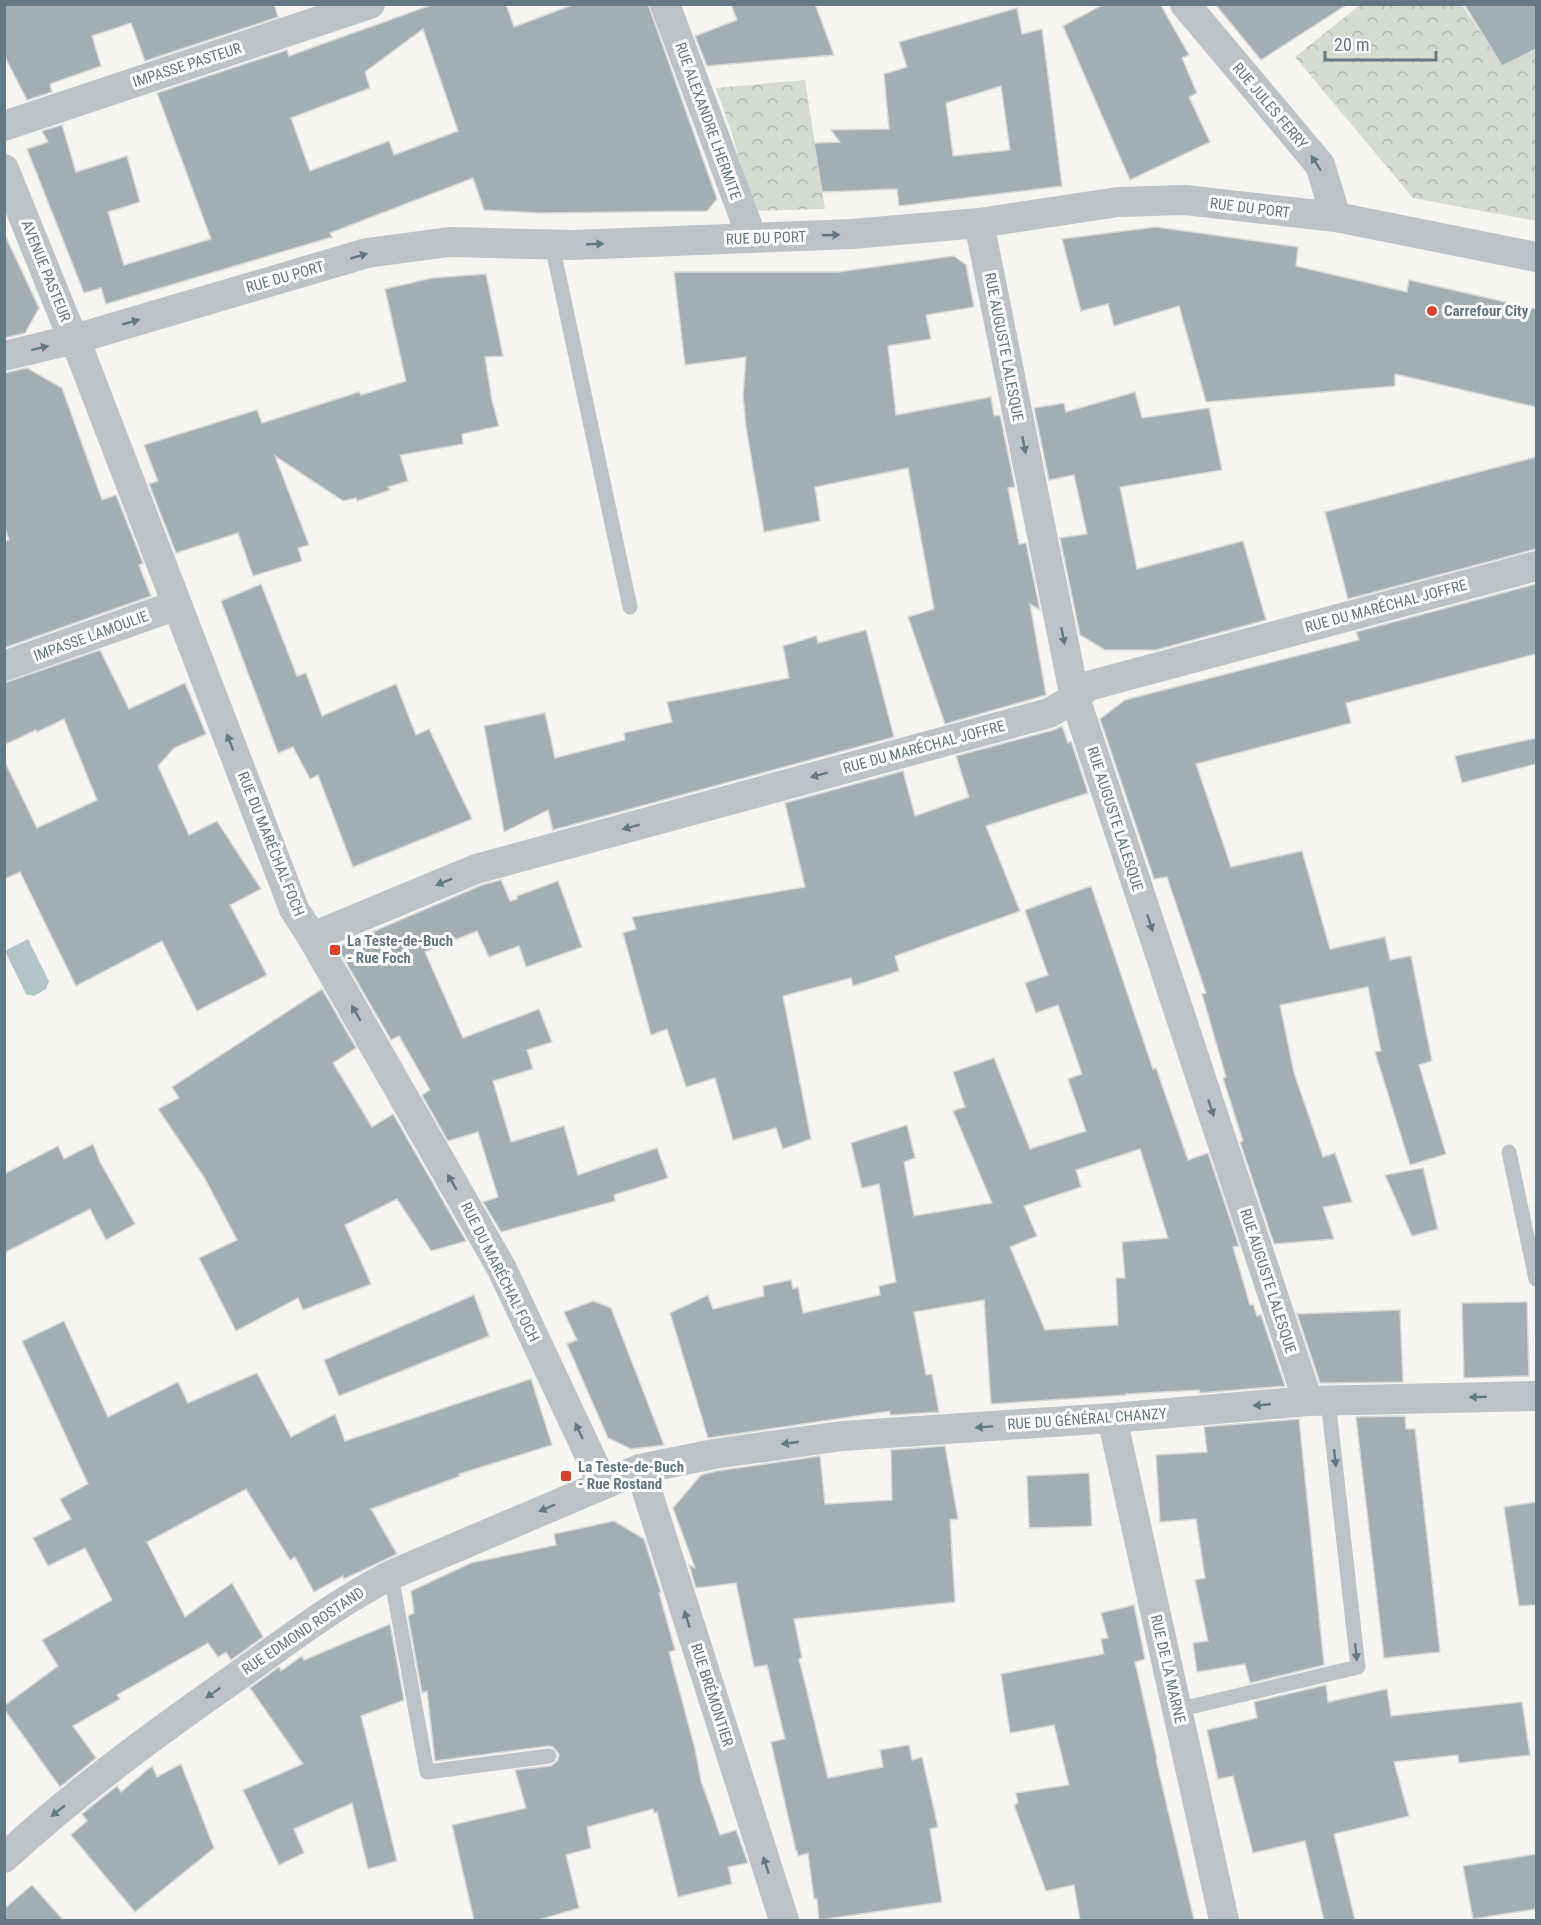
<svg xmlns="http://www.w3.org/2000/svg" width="1541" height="1925" font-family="'Roboto Condensed',sans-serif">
<defs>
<pattern id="park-crowns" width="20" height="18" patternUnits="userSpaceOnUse" patternTransform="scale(1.5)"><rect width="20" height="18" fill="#d6dbd2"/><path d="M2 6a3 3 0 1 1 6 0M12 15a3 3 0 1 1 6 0" fill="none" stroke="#b1b6b0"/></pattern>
</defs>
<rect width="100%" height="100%" fill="#f6f5f2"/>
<!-- park -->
<g fill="url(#park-crowns)">
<polygon points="1361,4 1462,5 1502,65 1536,49 1536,221 1413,198 1295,57"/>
<polygon points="805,80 825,209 754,211 732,134 716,88"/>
</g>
<!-- water -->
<polygon fill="#b4c3c5" points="28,939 49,981 46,989 34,996 26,994 5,951"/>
<!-- building -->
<g fill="#a3aeb2" stroke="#d7d7d5" stroke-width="1.5" fill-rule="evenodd">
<polygon points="4,4 274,4 278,17 145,61 131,23 92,36 101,66 50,84 52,92 27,100 4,55"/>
<path d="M434,4H506L514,27L575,4H648L717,199L707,211L539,213L484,210L473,178L330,233L332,237L191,279L106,304L101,288L84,293L27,149L48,142L42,131L62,125L76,172L127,156L140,202L108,212L124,265L211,239L157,93L287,50L289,56ZM423,29L458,131L394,155L389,141L310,171L291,118L370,88L365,72Z"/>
<polygon points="731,4 815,4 834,55 707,66 695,36 737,20"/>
<polygon points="1104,4 1160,4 1189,55 1182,58 1197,93 1189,97 1210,142 1130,180 1063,26"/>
<polygon points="1215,4 1348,4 1261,60"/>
<polygon points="1464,4 1536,4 1536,49 1502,66"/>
<path d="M1017,8L1022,34L1042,29L1062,186L899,206L897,189L822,192L814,143L840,142L831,130L889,129L884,74L907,67L899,42ZM1001,86L1010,150L953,156L946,103Z"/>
<polygon points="1156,227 1298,247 1296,266 1407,292 1409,280 1536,309 1536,407 1395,374 1395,386 1206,402 1179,306 1114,326 1108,304 1081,311 1062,239"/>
<polygon points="4,233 39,308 25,333 4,338"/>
<polygon points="954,256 966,265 974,307 926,315 931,339 888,346 896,415 991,397 994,416 1000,415 1015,487 1008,488 1019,544 1026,543 1040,610 1030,604 1046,695 945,724 908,617 934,609 908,468 815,487 820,521 764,532 746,427 743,395 746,357 685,365 674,272 838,272"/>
<polygon points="486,274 503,356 485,357 492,401 499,426 462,434 463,444 400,455 408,481 388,487 390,490 357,501 356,498 343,501 275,456 309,545 298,548 302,561 253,576 238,533 176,553 149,484 158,481 144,445 257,410 262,423 359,392 361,395 406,381 385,289 432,278"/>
<polygon points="27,368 62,388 102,500 116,495 143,563 139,565 151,596 4,648 4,541 9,540 4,526 4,373"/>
<polygon points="1135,392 1142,418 1209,408 1222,470 1120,487 1137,569 1243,541 1266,620 1156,650 1105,650 1080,635 1060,538 1087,534 1074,475 1049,480 1034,408 1064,403 1066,412"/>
<polygon points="1536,457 1536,549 1348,599 1325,512"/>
<polygon points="261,584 297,676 306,673 322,716 396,684 416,735 429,729 472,819 353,867 318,775 310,779 293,747 278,753 221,601"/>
<polygon points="1536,584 1536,654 1346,703 1351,723 1196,764 1231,867 1302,851 1330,949 1385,937 1390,960 1411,956 1432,1061 1419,1065 1446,1154 1410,1165 1375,1052 1381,1051 1368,987 1280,1005 1294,1073 1323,1157 1335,1153 1352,1202 1323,1207 1334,1239 1274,1244 1240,1142 1243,1141 1223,1078 1226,1077 1202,994 1206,993 1167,877 1154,879 1100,719 1125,700 1359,640 1356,632"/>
<polygon points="866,630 894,737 553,830 548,810 504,832 484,726 545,713 555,758 625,740 624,733 672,722 667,702 789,678 783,646 816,636 818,643"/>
<polygon points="100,650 129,709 185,683 206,734 174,748 158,766 189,835 217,821 261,889 230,905 267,975 197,1011 162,941 76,986 20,872 4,879 4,760 37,828 97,800 64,719 37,732 36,730 4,745 4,683"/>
<polygon points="1062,726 1068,743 1071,741 1088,793 986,826 1020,911 895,956 899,971 853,986 851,978 783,996 811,1139 783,1149 776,1128 733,1140 715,1078 686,1087 667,1029 651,1035 623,933 636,929 632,917 805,887 785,803 903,771 915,816 969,797 956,756 1054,730"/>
<polygon points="1536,738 1536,764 1462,783 1455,756"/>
<polygon points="501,880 510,901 517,899 517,896 558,881 582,947 526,967 519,946 489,957 477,931 425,952 463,1038 539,1009 552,1042 527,1050 533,1069 493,1081 511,1142 564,1126 578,1175 657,1148 668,1178 614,1195 615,1201 501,1232 483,1202 498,1197 478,1132 448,1141 422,1095 430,1090 399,1036 391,1040 337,947 482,885"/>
<path d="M1091,886L1153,1069L1156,1068L1188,1160L1208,1153L1239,1246L1233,1247L1250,1305L1253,1304L1257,1316L1261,1315L1285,1386L1200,1393L1199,1390L1126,1394V1395L991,1404L984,1300L914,1312L926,1375L932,1374L939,1412L890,1415V1411L708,1438L670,1313L708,1295L713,1309L764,1296L763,1286L791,1280L793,1289L798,1287L803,1313L880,1295L879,1286L896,1282L879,1184L862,1188L851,1143L907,1125L915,1158L904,1162L914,1216L992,1203L953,1111L965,1107L953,1072L994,1058L1030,1149L1086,1131L1068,1079L1082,1074L1058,1005L1036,1013L1025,983L1048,975L1025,910ZM1140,1149L1168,1238L1122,1242L1125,1278H1116L1118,1325L1045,1330L1010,1247L1037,1236L1024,1206L1081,1187L1076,1170Z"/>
<polygon points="322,989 356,1048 333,1063 372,1127 393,1114 466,1241 431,1251 397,1199 345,1225 371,1284 303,1310 298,1298 236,1331 199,1258 237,1240 204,1177 158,1109 179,1098 172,1087"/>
<polygon points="93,1144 100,1162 135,1224 106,1240 90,1209 4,1253 4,1174 58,1146 64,1159"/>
<polygon points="1423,1168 1438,1229 1412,1236 1385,1175"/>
<polygon points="474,1295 489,1336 339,1396 324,1360"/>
<polygon points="593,1301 611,1308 664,1445 631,1449 608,1438 567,1344 577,1340 564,1312"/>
<polygon points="1527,1302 1529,1376 1464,1378 1462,1303"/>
<polygon points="1400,1310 1403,1382 1320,1383 1297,1314"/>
<polygon points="64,1321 108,1417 178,1382 188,1403 257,1373 291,1437 335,1414 345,1441 531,1379 552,1445 459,1474 460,1476 371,1509 397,1554 344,1579 343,1576 314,1592 295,1557 290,1560 246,1489 147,1542 185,1617 232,1583 263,1637 231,1660 226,1652 218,1657 208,1643 117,1695 120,1699 73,1726 96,1758 60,1787 4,1709 4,1706 58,1666 42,1640 112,1600 85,1548 48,1566 33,1538 71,1519 60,1499 88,1484 22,1341"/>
<polygon points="1405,1416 1406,1429 1415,1429 1440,1652 1384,1658 1356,1417"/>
<polygon points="1299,1419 1324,1665 1250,1683 1245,1664 1197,1672 1193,1643 1208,1641 1195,1580 1205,1578 1196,1519 1160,1522 1156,1455 1207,1452 1204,1427"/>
<polygon points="945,1446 958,1519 950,1520 955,1602 794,1619 802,1658 799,1659 828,1778 883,1767 880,1750 909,1745 912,1760 922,1757 938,1827 930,1829 942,1902 819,1920 817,1899 814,1899 808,1853 798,1856 797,1851 796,1851 771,1742 785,1739 767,1665 754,1667 736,1583 696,1588 689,1565 695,1568 673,1508 701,1475 717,1471 820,1456 825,1504 892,1500 891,1450"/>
<polygon points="1089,1473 1092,1526 1029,1528 1027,1476"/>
<polygon points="1536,1502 1536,1605 1519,1606 1504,1507"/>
<polygon points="614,1521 644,1539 661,1593 659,1593 675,1650 669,1652 695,1749 701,1781 720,1835 736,1830 748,1863 728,1867 732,1884 678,1897 657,1812 654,1813 653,1809 587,1827 591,1848 566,1855 579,1908 538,1920 474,1920 452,1825 526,1808 515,1770 551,1766 558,1760 559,1754 553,1747 548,1746 435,1761 427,1691 422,1693 408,1616 414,1613 411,1591 471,1563 556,1545 554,1534"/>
<polygon points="1134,1605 1145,1659 1135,1662 1157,1759 1156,1760 1194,1920 1080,1920 1074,1885 1046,1891 1014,1805 1018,1803 1016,1793 1069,1785 1054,1725 1010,1733 1001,1674 1104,1654 1101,1639 1108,1638 1101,1613"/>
<polygon points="390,1624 404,1700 361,1716 397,1861 368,1869 352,1803 294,1829 304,1853 279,1865 243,1790 303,1764 250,1688 279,1667 281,1671 302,1656 304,1660"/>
<polygon points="1326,1685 1328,1702 1387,1689 1391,1716 1522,1702 1530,1755 1459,1763 1458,1755 1394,1762 1409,1816 1334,1834 1355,1920 1324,1920 1305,1841 1253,1853 1233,1776 1218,1779 1207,1730 1257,1718 1254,1702"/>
<polygon points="181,1764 214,1848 135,1912 71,1835 87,1821 82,1814 117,1786 121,1792 152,1766 157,1777"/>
<polygon points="1536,1854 1536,1909 1473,1919 1463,1866"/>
<polygon points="32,1885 63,1920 4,1920 4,1909"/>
</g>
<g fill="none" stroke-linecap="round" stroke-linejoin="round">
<!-- service -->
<g stroke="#bcc2c5" stroke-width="15">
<polyline points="552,245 630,607"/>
<polyline points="1509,1152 1536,1279"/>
<polyline points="391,1575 427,1772 549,1756"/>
<polyline points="1177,1710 1358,1667 1328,1400"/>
</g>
<!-- minor -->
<g stroke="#bcc2c5" stroke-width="30">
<polyline points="665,4 752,238"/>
<polyline points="1185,4 1320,165 1336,217"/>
<polyline points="4,126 370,4"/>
<polyline points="4,169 66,322 75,339 294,909 312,937 502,1269 603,1484"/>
<polyline points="979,223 1075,698 1308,1401"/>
<polyline points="4,356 75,339 367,253 449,242 573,245 852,234 979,223 1118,202 1185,200 1336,217 1536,257"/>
<polyline points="4,666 177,605"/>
<polyline points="312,937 476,869 1049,713 1075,698 1088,686 1536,566"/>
<polyline points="1112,1418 1224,1920"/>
<polyline points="640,1469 784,1920"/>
<path d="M4,1858C78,1790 160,1730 242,1673C291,1638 338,1602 391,1575L640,1469L714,1454L842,1436L1112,1418L1308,1401L1536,1396"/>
</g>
</g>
<!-- one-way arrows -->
<defs><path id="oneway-solid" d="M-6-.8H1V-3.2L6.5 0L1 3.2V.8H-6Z" transform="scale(1.5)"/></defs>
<g fill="#657983">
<use href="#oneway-solid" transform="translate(1316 163) rotate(-123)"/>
<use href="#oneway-solid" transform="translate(831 235) rotate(-2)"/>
<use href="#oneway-solid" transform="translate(595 244) rotate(-2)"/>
<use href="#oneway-solid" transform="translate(359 256) rotate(-16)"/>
<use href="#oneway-solid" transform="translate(131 322) rotate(-16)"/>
<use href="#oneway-solid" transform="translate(40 348) rotate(-14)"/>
<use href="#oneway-solid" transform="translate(1024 445) rotate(79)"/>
<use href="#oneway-solid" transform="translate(1063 636) rotate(79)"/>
<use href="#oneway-solid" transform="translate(230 742) rotate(-111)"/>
<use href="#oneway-solid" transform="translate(819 775) rotate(165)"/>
<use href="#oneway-solid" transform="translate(631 827) rotate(165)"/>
<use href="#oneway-solid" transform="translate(444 882) rotate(158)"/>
<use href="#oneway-solid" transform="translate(1150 923) rotate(72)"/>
<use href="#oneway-solid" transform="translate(356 1013) rotate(-120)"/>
<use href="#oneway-solid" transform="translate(1211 1108) rotate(72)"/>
<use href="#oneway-solid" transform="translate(452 1182) rotate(-120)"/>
<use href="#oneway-solid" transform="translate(1478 1397) rotate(179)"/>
<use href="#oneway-solid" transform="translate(1262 1405) rotate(175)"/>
<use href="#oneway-solid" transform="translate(984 1427) rotate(176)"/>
<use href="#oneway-solid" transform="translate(579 1431) rotate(-115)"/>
<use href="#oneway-solid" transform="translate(790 1443) rotate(172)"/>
<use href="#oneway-solid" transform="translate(1335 1458) rotate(84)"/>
<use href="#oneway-solid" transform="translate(547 1508) rotate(157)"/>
<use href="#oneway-solid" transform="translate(687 1619) rotate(-108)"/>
<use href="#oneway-solid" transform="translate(1356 1652) rotate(84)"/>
<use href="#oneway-solid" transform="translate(213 1693) rotate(145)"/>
<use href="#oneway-solid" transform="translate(58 1811) rotate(142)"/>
<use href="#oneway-solid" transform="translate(766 1865) rotate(-108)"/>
</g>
<!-- markers -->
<g fill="#de402a" stroke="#fff" stroke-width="2">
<circle cx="1432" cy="311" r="6"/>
<rect x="329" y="944" width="12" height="12" rx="3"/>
<rect x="560" y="1470" width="12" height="12" rx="3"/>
</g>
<g text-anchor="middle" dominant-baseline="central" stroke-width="6" stroke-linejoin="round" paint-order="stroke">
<!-- street labels -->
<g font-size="15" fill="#657983" stroke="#fff">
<text transform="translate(187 65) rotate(-18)">IMPASSE PASTEUR</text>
<text transform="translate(1270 106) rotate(50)">RUE JULES FERRY</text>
<text transform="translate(708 121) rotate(70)">RUE ALEXANDRE LHERMITE</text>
<text transform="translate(1250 208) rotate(7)">RUE DU PORT</text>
<text transform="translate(766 238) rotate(-2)">RUE DU PORT</text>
<text transform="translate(46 271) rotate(68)">AVENUE PASTEUR</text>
<text transform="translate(285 277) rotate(-16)">RUE DU PORT</text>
<text transform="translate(1004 347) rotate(79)">RUE AUGUSTE LALESQUE</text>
<text transform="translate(1386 606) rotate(-15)">RUE DU MARÉCHAL JOFFRE</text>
<text transform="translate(91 636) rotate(-20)">IMPASSE LAMOULIE</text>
<text transform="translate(924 747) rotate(-15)">RUE DU MARÉCHAL JOFFRE</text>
<text transform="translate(1115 819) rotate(72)">RUE AUGUSTE LALESQUE</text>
<text transform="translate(271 844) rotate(68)">RUE DU MARÉCHAL FOCH</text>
<text transform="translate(500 1272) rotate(63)">RUE DU MARÉCHAL FOCH</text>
<text transform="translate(1268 1281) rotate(72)">RUE AUGUSTE LALESQUE</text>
<text transform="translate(1087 1419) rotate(-4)">RUE DU GÉNÉRAL CHANZY</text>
<text transform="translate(303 1631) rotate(-34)">RUE EDMOND ROSTAND</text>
<text transform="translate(1168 1669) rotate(77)">RUE DE LA MARNE</text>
<text transform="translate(712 1695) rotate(72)">RUE BRÉMONTIER</text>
</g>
<!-- poi labels -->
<g font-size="15" font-weight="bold" fill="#657983" stroke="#fff" text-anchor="start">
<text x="1444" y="311">Carrefour City</text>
<text x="347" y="941">La Teste-de-Buch<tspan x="347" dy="17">- Rue Foch</tspan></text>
<text x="578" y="1467">La Teste-de-Buch<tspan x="578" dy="17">- Rue Rostand</tspan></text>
</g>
</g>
<!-- border -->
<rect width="1541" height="1925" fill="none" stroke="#657983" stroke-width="12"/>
<!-- scale -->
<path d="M1325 51v9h111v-9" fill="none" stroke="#657983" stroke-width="3"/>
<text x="1334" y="51" font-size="18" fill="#657983" stroke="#ffffff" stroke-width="4.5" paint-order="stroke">20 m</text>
</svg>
